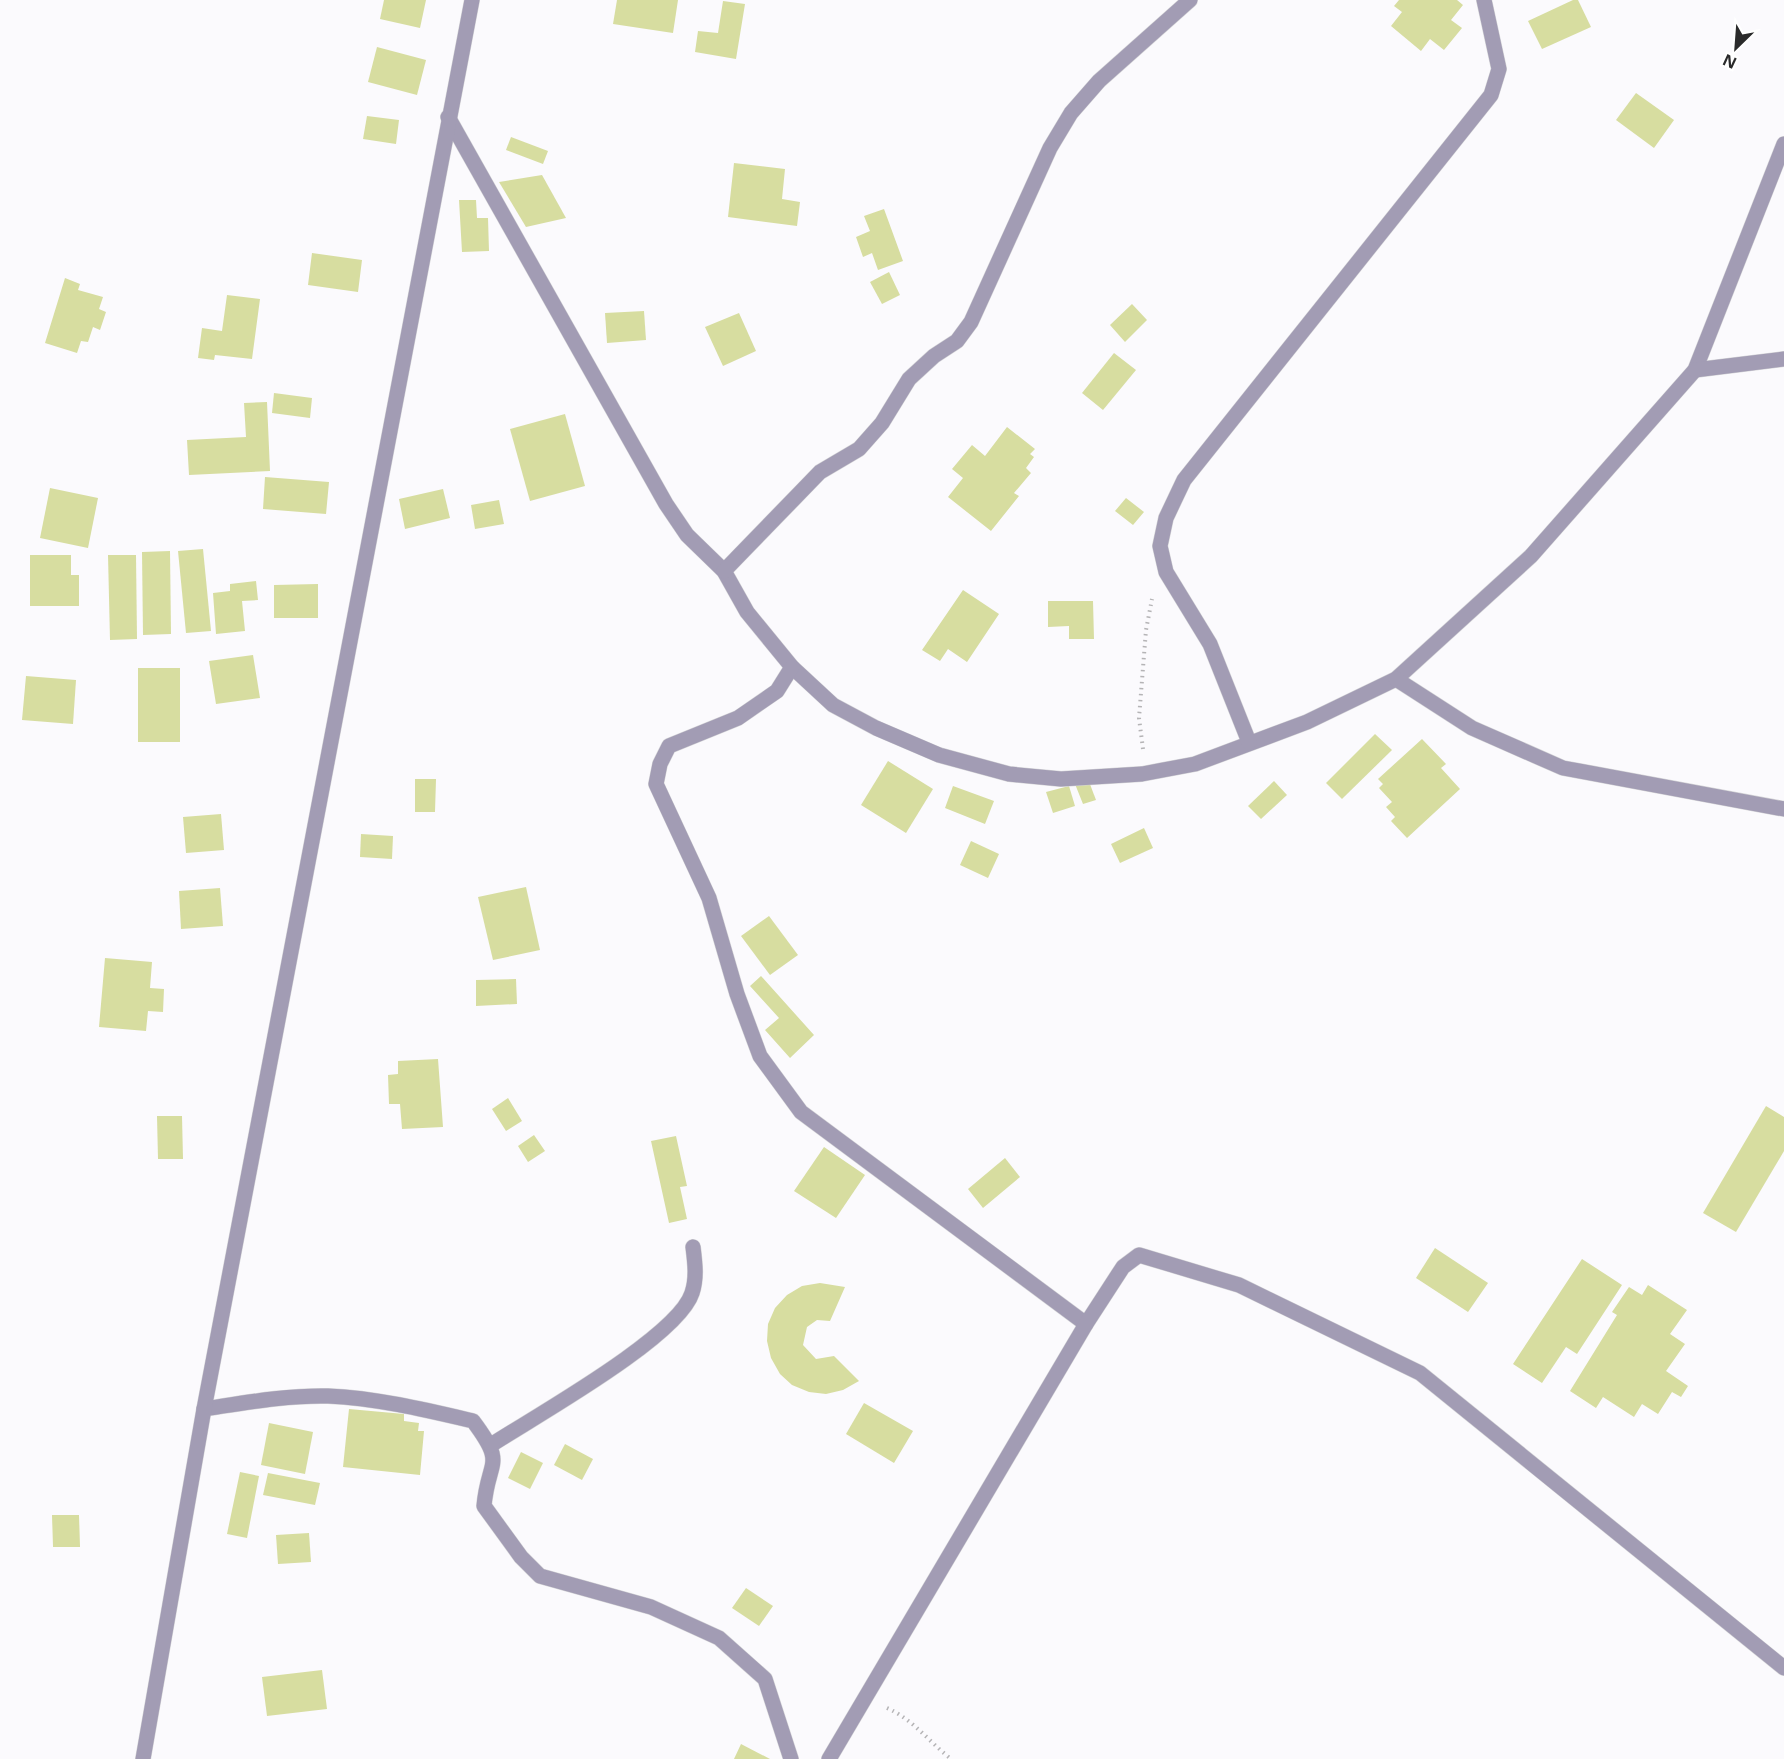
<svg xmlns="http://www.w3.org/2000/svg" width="1784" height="1759" font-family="'Open Sans',sans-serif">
<rect width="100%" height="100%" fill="#fbfafd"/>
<!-- building -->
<g fill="#d7dda0">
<polygon points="384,0 426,0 420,28 380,19"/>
<polygon points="617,0 678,0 673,33 613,24"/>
<polygon points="1399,0 1457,0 1463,5 1451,20 1462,28 1444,50 1430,39 1421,51 1391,26 1402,12 1394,6"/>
<polygon points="1573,0 1578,0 1591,27 1542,49 1528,21"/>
<polygon points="723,1 745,4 736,59 695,52 698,31 718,33"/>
<polygon points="377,47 426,60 417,95 368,82"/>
<polygon points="1636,93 1674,120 1654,148 1616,120"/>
<polygon points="367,116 399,120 396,144 363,139"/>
<polygon points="511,137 548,151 543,164 506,150"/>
<polygon points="734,163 785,169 782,199 800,202 797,226 728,217"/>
<polygon points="542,175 566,218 526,227 499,182"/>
<polygon points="459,200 476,200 477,218 488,218 489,251 462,252"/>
<polygon points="884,209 903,261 878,270 872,253 863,257 856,237 870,231 864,216"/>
<polygon points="312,253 362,260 358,292 308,285"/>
<polygon points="889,272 900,295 882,304 870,282"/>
<polygon points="65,278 80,284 78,290 103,297 99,309 106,312 100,330 93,327 88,342 81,341 77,353 45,343"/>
<polygon points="227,295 260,299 252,359 215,355 214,360 198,358 202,328 222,331"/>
<polygon points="1132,304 1147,320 1125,342 1110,325"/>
<polygon points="644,311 646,340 607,343 605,313"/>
<polygon points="739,313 756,351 723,366 705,327"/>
<polygon points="1114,353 1136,370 1103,410 1082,393"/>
<polygon points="274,393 312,398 310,418 272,413"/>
<polygon points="267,402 270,471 189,475 187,440 246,437 244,403"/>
<polygon points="565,414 585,486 530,501 510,429"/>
<polygon points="1007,427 1035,449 1030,454 1034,457 1026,468 1031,473 1014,493 1019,496 991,531 948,497 963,478 952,469 972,445 985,456"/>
<polygon points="265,477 329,482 326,514 263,509"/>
<polygon points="50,488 98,498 88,548 40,538"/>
<polygon points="443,489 450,518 405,529 399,499"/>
<polygon points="1126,498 1144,512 1133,525 1115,511"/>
<polygon points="499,500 504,524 475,529 471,505"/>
<polygon points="203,549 211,631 186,633 178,551"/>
<polygon points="170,551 171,634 143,635 142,552"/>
<polygon points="30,555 71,555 71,575 79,575 79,606 30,606"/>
<polygon points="108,555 136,555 137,639 110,640"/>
<polygon points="256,581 258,600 242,601 245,631 216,634 213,593 230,591 230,584"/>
<polygon points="318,584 318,618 274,618 274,585"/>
<polygon points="963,590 999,614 967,662 948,649 940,661 922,650"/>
<polygon points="1048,601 1093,601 1094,639 1069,639 1069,626 1048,627"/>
<polygon points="253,655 260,698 216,704 209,661"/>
<rect x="138" y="668" width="42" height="74"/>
<polygon points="26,676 76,680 73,724 22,720"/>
<polygon points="1375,734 1392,750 1342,799 1326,783"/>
<polygon points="1422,739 1446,764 1441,768 1460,789 1407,838 1391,821 1395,817 1386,807 1392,802 1379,788 1383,784 1378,779"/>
<polygon points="888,761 933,789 906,833 861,805"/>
<polygon points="415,779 436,779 435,812 415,812"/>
<polygon points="1088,779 1096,800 1083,804 1075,784"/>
<polygon points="1274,781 1287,795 1261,819 1248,806"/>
<polygon points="953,786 994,801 985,824 945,808"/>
<polygon points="1069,786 1075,806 1053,813 1046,792"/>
<polygon points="221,814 224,850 186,853 183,817"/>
<polygon points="1144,828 1153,848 1120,863 1111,844"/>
<polygon points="361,834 393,836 392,859 360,857"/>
<polygon points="971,841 999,854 988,878 960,865"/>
<polygon points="526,887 540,950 493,960 478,897"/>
<polygon points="220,888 223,926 181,929 179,891"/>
<polygon points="769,916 798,955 770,975 741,936"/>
<polygon points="105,958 152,962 150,988 164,989 163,1012 148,1011 146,1031 99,1027"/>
<polygon points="761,976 814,1035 790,1058 765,1030 779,1018 750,986"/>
<polygon points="516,979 517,1004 476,1006 476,980"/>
<polygon points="438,1059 443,1127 402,1129 400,1104 389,1104 388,1075 398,1074 398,1061"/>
<polygon points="508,1098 522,1121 506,1131 492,1109"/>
<polygon points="1766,1106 1784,1117 1784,1151 1736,1232 1703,1213"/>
<polygon points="157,1116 182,1116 183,1159 158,1159"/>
<polygon points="534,1135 545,1151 528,1162 518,1146"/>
<polygon points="676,1136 687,1186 680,1187 687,1219 669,1223 651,1141"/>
<polygon points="824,1147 865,1175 836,1218 794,1191"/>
<polygon points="1005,1158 1020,1177 983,1208 968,1189"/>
<polygon points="1435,1248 1488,1283 1468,1312 1416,1278"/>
<polygon points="1582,1259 1622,1285 1577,1354 1566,1347 1542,1383 1513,1364"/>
<polygon points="820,1283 845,1287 830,1321 817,1320 807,1327 803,1345 816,1359 834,1356 859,1381 843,1390 826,1394 809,1392 792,1385 780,1374 771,1358 767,1341 768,1324 775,1308 787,1295 802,1286"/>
<polygon points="1648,1285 1687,1310 1670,1334 1685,1344 1666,1371 1688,1386 1681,1397 1672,1392 1658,1414 1642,1404 1634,1417 1603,1397 1596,1408 1570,1391 1617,1315 1612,1312 1629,1287 1642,1295"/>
<polygon points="864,1403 913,1431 894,1463 846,1434"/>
<polygon points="349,1409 404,1414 404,1421 419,1423 418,1431 424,1431 420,1475 343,1467"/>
<polygon points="269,1423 313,1432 305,1474 261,1465"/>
<polygon points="565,1444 593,1459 582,1480 554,1465"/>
<polygon points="521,1452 543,1463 530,1489 508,1478"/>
<polygon points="240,1472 259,1476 247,1538 227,1534"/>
<polygon points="268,1473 320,1483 315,1505 263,1495"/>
<polygon points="52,1515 79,1515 80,1547 53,1547"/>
<polygon points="309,1533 311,1562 278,1564 276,1535"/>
<polygon points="746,1588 773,1606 759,1626 732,1608"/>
<polygon points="322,1670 327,1709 267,1716 262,1677"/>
<polygon points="741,1744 770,1759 734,1759"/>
</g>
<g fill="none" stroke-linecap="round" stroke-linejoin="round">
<defs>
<g id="minor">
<polyline points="448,117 666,504 687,535 724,571 747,612 792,667 833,705 876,728 939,755 1009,774 1061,779 1142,774 1195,764 1307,722 1396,679 1531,556 1695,370 1784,144"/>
<polyline points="1695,370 1784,359"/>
<polyline points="724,571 820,472 859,449 882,423 909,379 934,356 957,341 971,322 1050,148 1071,113 1099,81 1190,0"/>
<polyline points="792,667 777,691 738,718 669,746 660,764 656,784 709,898 737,994 760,1056 801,1112 1086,1324"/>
<polyline points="1396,679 1472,728 1563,768 1784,809"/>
<polyline points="1249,742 1210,644 1166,572 1160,546 1166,518 1184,480 1491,95 1499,69 1484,0"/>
<path d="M204,1409C244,1403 287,1395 328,1396C376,1398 426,1410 473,1421C507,1466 488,1459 484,1506L521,1557L540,1576L651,1607L719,1638L765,1679L791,1759"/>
<path d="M491,1445C534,1417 678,1337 692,1293C697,1278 695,1263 693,1247"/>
<polyline points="143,1759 204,1409 472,0"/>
<polyline points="829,1759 1086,1324 1123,1267 1139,1255 1239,1285 1420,1373 1784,1668"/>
</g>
</defs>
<!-- minor casing -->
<use href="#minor" stroke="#d5d5d7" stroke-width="16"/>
<!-- path -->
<g stroke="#b5b4b6" stroke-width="4" stroke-dasharray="1.5 4.5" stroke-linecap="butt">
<polyline points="1143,749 1139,718 1146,630 1152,599"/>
<path d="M887,1708C914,1720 928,1741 951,1759"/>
</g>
<!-- minor -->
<use href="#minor" stroke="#a29cb4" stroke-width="15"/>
</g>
<!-- north arrow -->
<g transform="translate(1736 48) rotate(205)" stroke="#ffffff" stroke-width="4.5" paint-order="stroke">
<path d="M0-4.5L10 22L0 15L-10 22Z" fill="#2a2a2b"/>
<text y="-9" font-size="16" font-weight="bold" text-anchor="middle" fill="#2a2a2b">N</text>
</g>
</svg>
